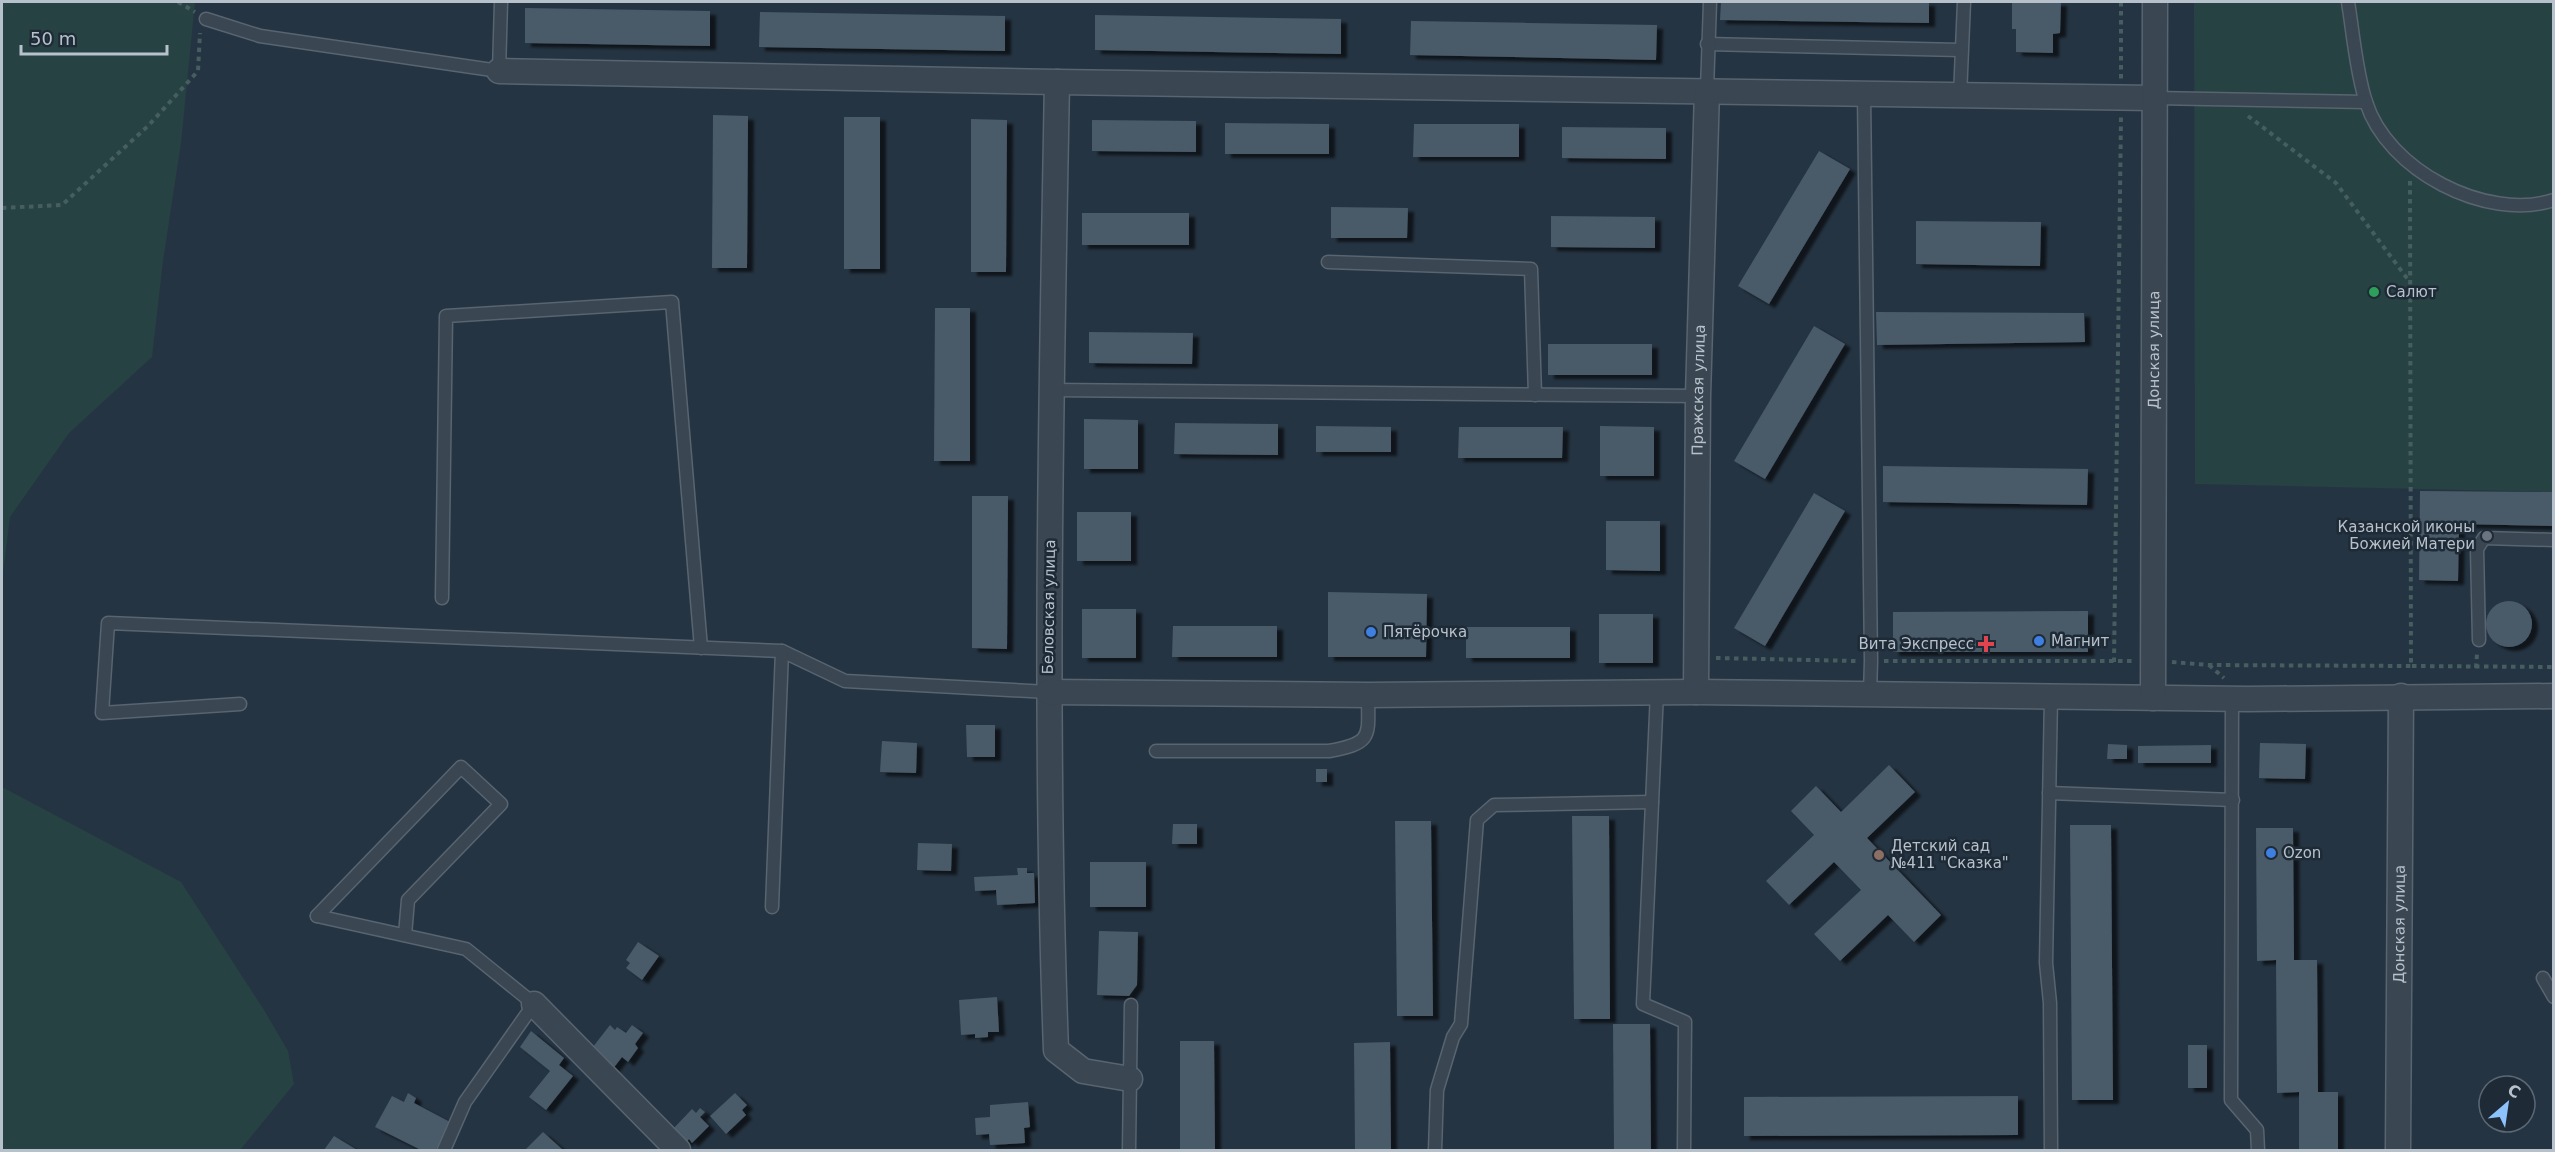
<svg xmlns="http://www.w3.org/2000/svg" width="2555" height="1152" font-family="'DejaVu Sans',sans-serif">
<defs>
<filter id="shadow"><feDropShadow dx="6" dy="4" stdDeviation="1.5" flood-color="#0009"/></filter>
</defs>
<rect width="100%" height="100%" fill="#253442"/>
<!-- green -->
<g fill="#274243">
<polygon points="2,2 195,2 181,143 163,261 152,357 69,433 10,517 2,582"/>
<polygon points="2194,2 2553,2 2553,492 2195,484"/>
<polygon points="2,787 181,882 264,1010 288,1051 294,1084 240,1150 2,1150"/>
</g>
<!-- building -->
<g fill="#495a68" filter="url(#shadow)">
<polygon points="1721,2 1929,2 1929,23 1720,20"/>
<polygon points="2012,2 2061,2 2060,33 2053,34 2053,53 2016,52 2016,29 2012,29"/>
<polygon points="525,8 710,11 710,46 525,43"/>
<polygon points="760,12 1005,16 1005,51 759,47"/>
<polygon points="1095,15 1341,19 1341,54 1095,50"/>
<polygon points="1411,21 1657,25 1656,60 1410,55"/>
<polygon points="713,115 748,116 747,268 712,268"/>
<rect x="844" y="117" width="36" height="152"/>
<polygon points="971,119 1007,120 1006,272 971,272"/>
<polygon points="1092,120 1196,121 1196,152 1092,151"/>
<polygon points="1225,123 1329,124 1329,154 1225,154"/>
<polygon points="1414,124 1519,124 1519,157 1413,157"/>
<polygon points="1562,127 1666,128 1666,159 1562,158"/>
<polygon points="1819,151 1850,169 1769,304 1738,286"/>
<polygon points="1331,207 1408,208 1407,238 1331,238"/>
<rect x="1082" y="213" width="107" height="32"/>
<polygon points="1551,216 1655,217 1655,248 1551,247"/>
<polygon points="1916,221 2041,222 2040,266 1916,264"/>
<polygon points="935,308 970,308 970,461 934,461"/>
<polygon points="1876,312 2084,313 2085,342 1877,345"/>
<polygon points="1814,326 1845,344 1765,479 1734,461"/>
<polygon points="1089,332 1193,333 1192,364 1089,363"/>
<rect x="1548" y="344" width="104" height="31"/>
<polygon points="1084,419 1138,420 1138,469 1084,469"/>
<polygon points="1175,423 1278,424 1278,455 1174,454"/>
<polygon points="1316,426 1391,427 1391,452 1316,452"/>
<polygon points="1600,426 1654,427 1654,476 1600,476"/>
<polygon points="1459,427 1563,427 1562,458 1458,458"/>
<polygon points="1883,466 2088,469 2087,505 1883,502"/>
<polygon points="2420,491 2554,492 2554,526 2459,524 2458,581 2419,580"/>
<polygon points="1814,493 1845,511 1765,646 1734,628"/>
<polygon points="972,496 1008,496 1007,649 972,648"/>
<rect x="1077" y="512" width="54" height="49"/>
<polygon points="1606,521 1660,521 1660,571 1606,570"/>
<polygon points="1328,592 1427,594 1426,657 1328,657"/>
<circle cx="2509" cy="624" r="23"/>
<rect x="1082" y="609" width="54" height="49"/>
<polygon points="2088,611 2088,652 1893,652 1893,612"/>
<rect x="1599" y="614" width="54" height="49"/>
<polygon points="1173,626 1277,626 1277,657 1172,657"/>
<rect x="1466" y="627" width="104" height="31"/>
<polygon points="966,725 995,725 995,757 967,757"/>
<polygon points="882,741 917,743 916,773 880,772"/>
<polygon points="2260,743 2306,744 2305,779 2259,778"/>
<polygon points="2108,744 2127,745 2127,759 2107,759"/>
<polygon points="2211,745 2211,763 2138,763 2138,746"/>
<polygon points="1889,765 1915,792 1867,838 1941,915 1914,942 1888,915 1840,961 1814,934 1861,890 1834,862 1789,905 1766,881 1814,835 1791,811 1816,786 1841,812"/>
<rect x="1316" y="769" width="11" height="13"/>
<polygon points="1572,816 1609,816 1610,1019 1574,1019"/>
<polygon points="1395,821 1431,821 1433,1016 1397,1016"/>
<polygon points="1173,824 1197,824 1197,844 1172,844"/>
<polygon points="2070,825 2111,825 2113,1100 2072,1100"/>
<polygon points="2256,828 2293,828 2294,960 2317,960 2318,1092 2338,1092 2338,1150 2299,1150 2299,1092 2277,1093 2276,960 2257,961"/>
<polygon points="918,843 952,844 951,871 917,870"/>
<rect x="1090" y="862" width="56" height="45"/>
<polygon points="1017,868 1027,868 1027,873 1034,873 1035,903 997,905 996,890 975,891 974,877 1018,875"/>
<polygon points="1099,931 1138,932 1137,985 1129,996 1097,995"/>
<polygon points="638,942 659,956 642,980 626,968 630,963 626,960"/>
<polygon points="997,997 999,1032 988,1032 988,1037 975,1038 975,1034 961,1035 959,1000"/>
<polygon points="1613,1024 1650,1024 1651,1150 1614,1150"/>
<polygon points="610,1025 615,1030 617,1027 626,1033 632,1025 643,1033 635,1044 638,1048 628,1062 622,1057 612,1070 589,1052"/>
<polygon points="531,1031 564,1058 559,1065 573,1076 546,1110 529,1097 550,1071 520,1047"/>
<polygon points="1180,1041 1214,1041 1215,1150 1180,1150"/>
<polygon points="1390,1042 1391,1150 1355,1150 1354,1043"/>
<rect x="2188" y="1045" width="19" height="43"/>
<polygon points="408,1093 416,1098 414,1103 450,1122 436,1150 421,1150 375,1127 392,1096 404,1102"/>
<polygon points="735,1093 747,1105 742,1110 746,1115 726,1134 710,1116"/>
<polygon points="2018,1096 2018,1135 1744,1136 1744,1097"/>
<polygon points="1028,1102 1030,1127 1024,1128 1025,1143 990,1145 989,1134 976,1135 975,1118 990,1117 990,1105"/>
<polygon points="700,1108 705,1112 700,1117 709,1126 692,1143 689,1139 686,1143 672,1130 692,1109 696,1113"/>
<polygon points="543,1132 563,1150 525,1150"/>
<polygon points="334,1136 357,1150 324,1150"/>
</g>
<g fill="none" stroke-linecap="round" stroke-linejoin="round">
<defs>
<g id="service">
<path d="M2348,2C2353,32 2356,72 2366,102C2387,170 2486,222 2554,200"/>
<polyline points="206,19 260,36 499,71 501,2"/>
<polyline points="1707,44 1960,50"/>
<polyline points="1707,90 1710,2"/>
<polyline points="1864,94 1871,661 1870,694"/>
<polyline points="1960,96 1964,2"/>
<polyline points="2154,98 2366,102"/>
<polyline points="1328,262 1531,269 1535,395"/>
<polyline points="1051,390 1698,396"/>
<polyline points="442,598 446,316 672,302 701,648"/>
<polyline points="2479,640 2477,549 2484,538 2554,540"/>
<polyline points="1657,692 1643,1004 1685,1022 1684,1150"/>
<polyline points="2051,697 2046,963 2050,1003 2051,1150"/>
<polyline points="2232,699 2231,1100 2257,1130 2258,1150"/>
<polyline points="240,704 102,713 108,623 782,651 845,681 1048,692"/>
<path d="M1156,751H1329C1374,743 1368,736 1368,695"/>
<polyline points="2049,793 2233,800"/>
<polyline points="772,907 782,651"/>
<polyline points="317,916 461,767 501,804 408,900 405,935"/>
<polyline points="317,916 466,949 534,1004 465,1102 444,1150"/>
<polyline points="2543,978 2554,997"/>
<polyline points="1129,1150 1131,1005"/>
<polyline points="1435,1150 1437,1090 1453,1037 1461,1024 1477,820 1494,805 1652,802"/>
</g>
<g id="minor">
<polyline points="499,71 1057,82 2154,98"/>
<path d="M1057,82C1051,405 1044,727 1056,1050L1083,1071L1130,1079"/>
<polyline points="1048,692 1368,695 1696,692 2248,699 2554,696"/>
<path id="s1" d="M1696,692L1698,396L1707,90"/>
<path id="s2" d="M2153,698L2155,2"/>
<polyline points="534,1004 678,1150"/>
<path id="s3" d="M2398,1150L2401,696"/>
</g>
</defs>
<!-- service casing -->
<use href="#service" stroke="#58646f" stroke-width="15"/>
<!-- minor casing -->
<use href="#minor" stroke="#58646f" stroke-width="27"/>
<!-- path -->
<g stroke="#465e5f" stroke-width="4" stroke-dasharray="4.5 4.5" stroke-linecap="butt">
<polyline points="178,2 195,12"/>
<polyline points="2121,2 2121,79"/>
<polyline points="2248,116 2336,183 2409,281"/>
<polyline points="2410,181 2411,666 2554,667"/>
<polyline points="2,208 62,205 149,125 198,71 200,33"/>
<polyline points="1716,658 1856,661"/>
<polyline points="1884,661 2135,661"/>
<polyline points="2114,662 2121,116"/>
<polyline points="2172,662 2208,665 2411,666"/>
<polyline points="2209,665 2224,678"/>
<polyline points="2476,668 2477,654"/>
</g>
<!-- service -->
<use href="#service" stroke="#3a4651" stroke-width="12"/>
<!-- minor -->
<use href="#minor" stroke="#3a4651" stroke-width="24"/>
</g>
<!-- markers -->
<circle fill="#2e9e5b" stroke="#1e2b37" stroke-width="2" cx="2374" cy="292" r="6"/>
<circle fill="#6b7280" stroke="#1e2b37" stroke-width="2" cx="2487" cy="536" r="6"/>
<g fill="#3f7fe0" stroke="#1e2b37" stroke-width="2">
<circle cx="1371" cy="632" r="6"/>
<circle cx="2039" cy="641" r="6"/>
<circle cx="2271" cy="853" r="6"/>
</g>
<path fill="#e0444e" stroke="#1e2b37" stroke-width="2" d="M1983 635h6v6h6v6h-6v6h-6v-6h-6v-6h6z"/>
<circle fill="#8d6e63" stroke="#1e2b37" stroke-width="2" cx="1879" cy="855" r="6"/>
<g text-anchor="middle" dominant-baseline="central" stroke-width="5" stroke-linejoin="round" paint-order="stroke">
<!-- poi labels -->
<g font-size="15" fill="#b7c1cc" stroke="#1e2b37" text-anchor="start">
<text x="2386" y="292">Салют</text>
<text x="2475" y="527" text-anchor="end">Казанской иконы<tspan x="2475" dy="17">Божией Матери</tspan></text>
<text x="1383" y="632">Пятёрочка</text>
<text x="2051" y="641">Магнит</text>
<text x="1974" y="644" text-anchor="end">Вита Экспресс</text>
<text x="1891" y="846">Детский сад<tspan x="1891" dy="17">№411 "Сказка"</tspan></text>
<text x="2283" y="853">Ozon</text>
</g>
<!-- street labels -->
<g font-size="15" fill="#b7c1cc" stroke="#1e2b37">
<text stroke="none"><textPath href="#s2" startOffset="348">Донская улица</textPath></text>
<text stroke="none"><textPath href="#s1" startOffset="302">Пражская улица</textPath></text>
<text transform="translate(1049 607) rotate(-89)">Беловская улица</text>
<text stroke="none"><textPath href="#s3" startOffset="226">Донская улица</textPath></text>
</g>
</g>
<!-- border -->
<rect width="2555" height="1152" fill="none" stroke="#b7c1cc" stroke-width="6"/>
<!-- north arrow -->
<g transform="translate(2507 1104) rotate(29)"><circle r="28" fill="#1e2b37" stroke="#5b6773" stroke-width="1.5"/>
<path d="M0-4.5L10 22L0 15L-10 22Z" fill="#8dc2fa"/>
<text y="-9" font-size="16" font-weight="bold" text-anchor="middle" fill="#b7c1cc">С</text>
</g>
<!-- scale -->
<path d="M21 45v9h146v-9" fill="none" stroke="#b7c1cc" stroke-width="3"/>
<text x="30" y="45" font-size="18" fill="#b7c1cc" stroke="#1e2b37" stroke-width="4.5" paint-order="stroke">50 m</text>
</svg>
